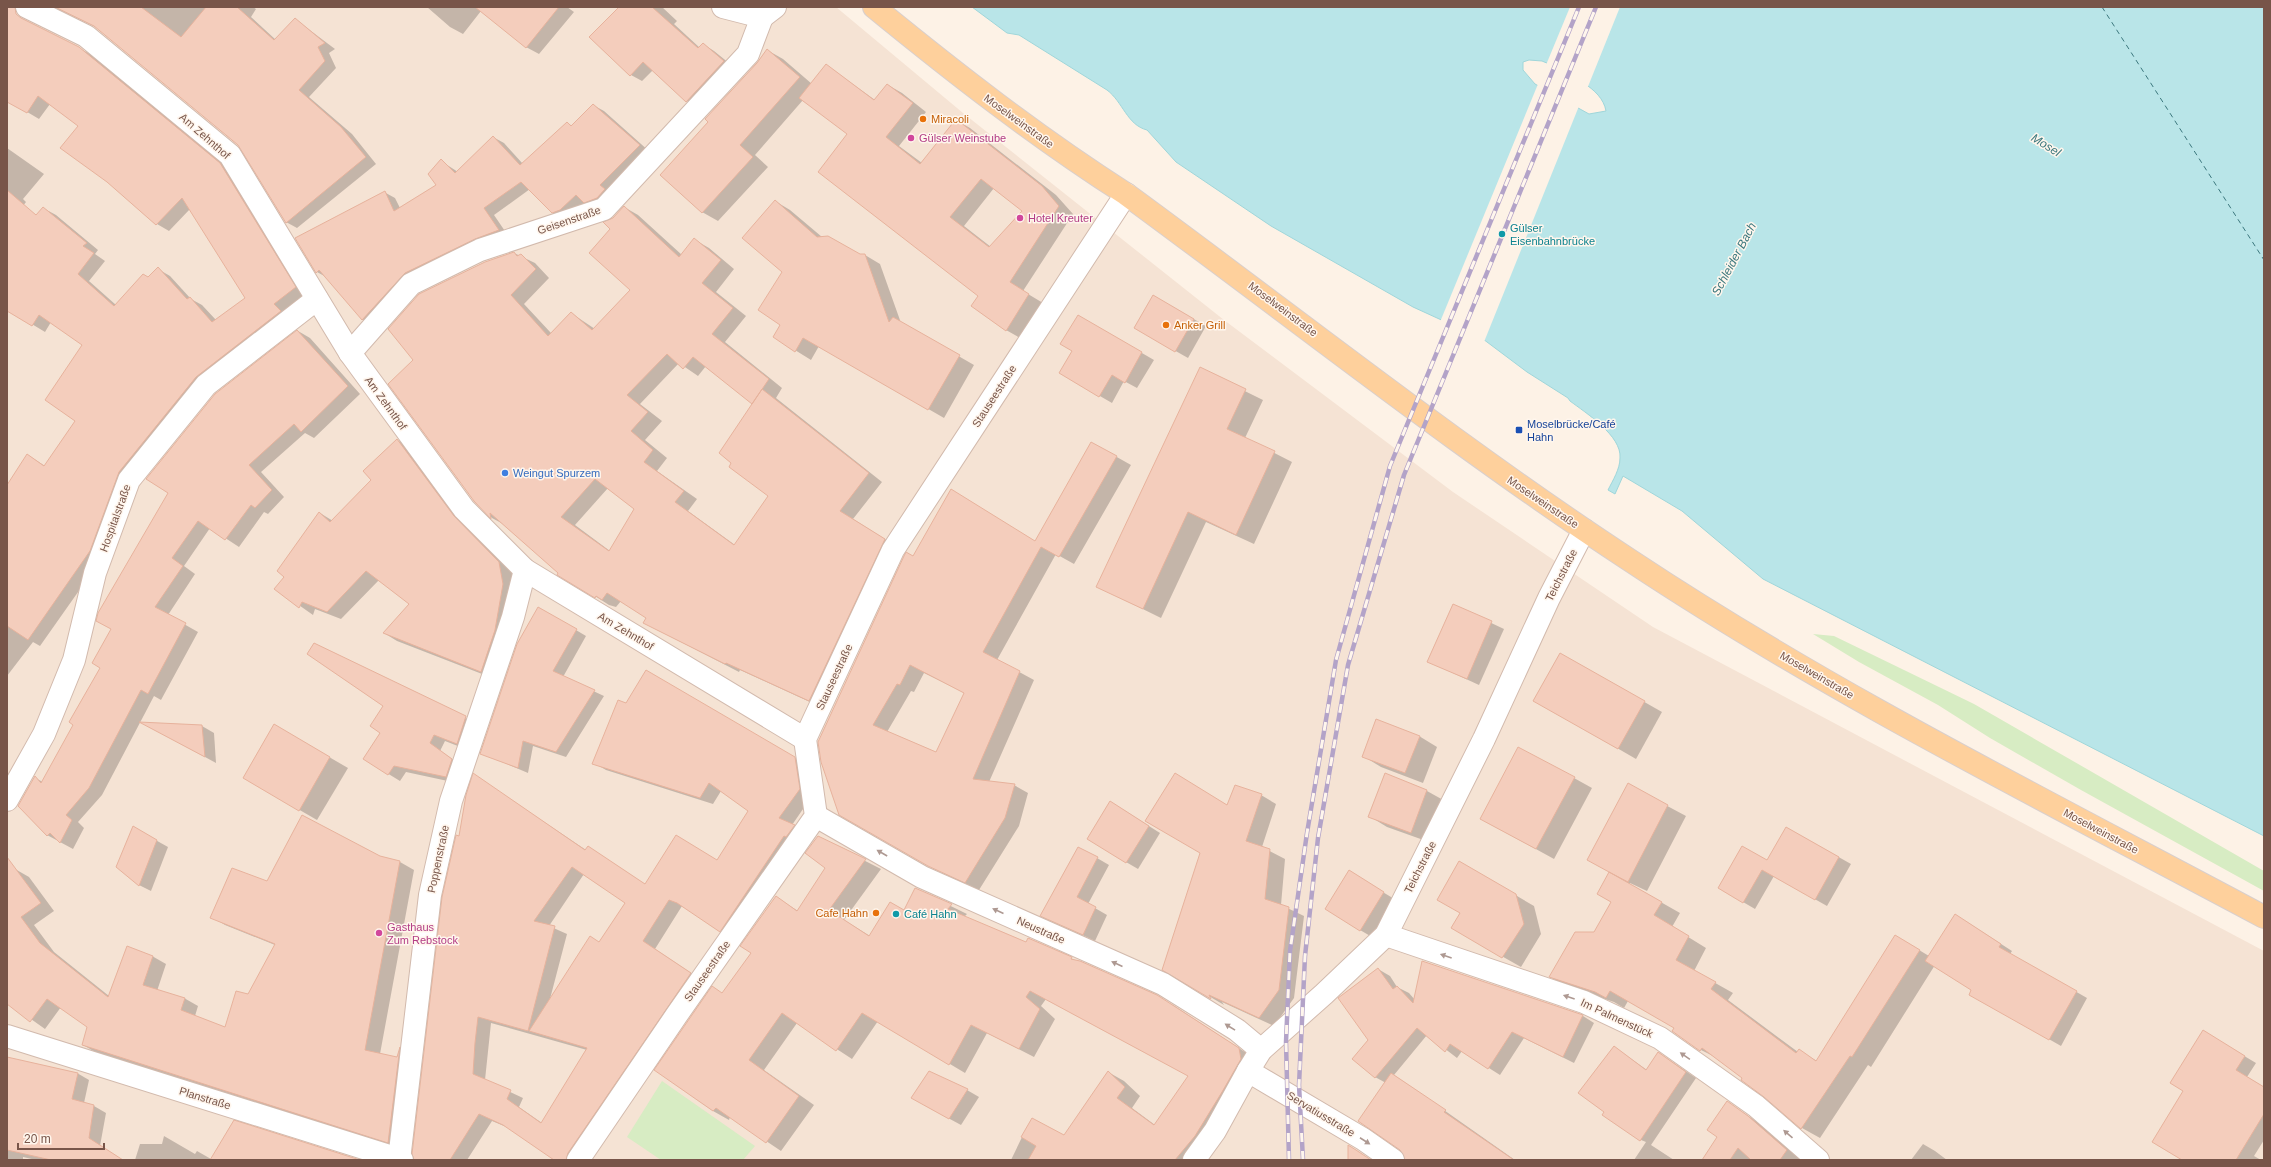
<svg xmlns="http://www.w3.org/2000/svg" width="2271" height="1167" font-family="Arial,sans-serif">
<rect width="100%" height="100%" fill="#fdf2e6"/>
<!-- residential -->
<polygon fill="#f5e3d4" points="7,7 836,7 963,113 1224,320 1453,492 1653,627 2264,951 2264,1160 7,1160"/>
<!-- green -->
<g fill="#d7ecc3">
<polygon points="1813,634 1834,636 1974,704 2264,871 2264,891 2081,790 1990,738 1938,705 1859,662"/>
<polygon points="662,1081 755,1146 743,1160 661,1160 627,1137"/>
</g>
<!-- water -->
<path fill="#b9e5e8" stroke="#9fd6da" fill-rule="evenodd" d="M972,7H2264V836L1763,579L1682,511L1623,476L1615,494L1608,490C1613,480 1620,469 1620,458C1622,436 1586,413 1570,401L1568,398L1527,372L1483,339L1413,307L1271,226L1176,162L1147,130C1127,125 1123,102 1107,90L1019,35L1007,33ZM1529,60L1542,61L1549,64C1568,75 1602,87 1606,111L1589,114L1535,84L1523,70V62Z"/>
<!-- pier -->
<g fill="#fdf2e6">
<polygon points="1570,7 1620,7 1587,89 1546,65"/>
<polygon points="1538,84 1579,106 1484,342 1440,322"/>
</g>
<!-- shadow -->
<g fill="#0003" fill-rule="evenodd">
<polygon points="54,7 253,7 256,9 251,17 276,40 295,19 335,49 329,53 336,68 309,97 352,134 376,164 297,228 286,222 239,145 98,28"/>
<polygon points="427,7 567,7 574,12 539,54 526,47 481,11 463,34 450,27"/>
<polygon points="621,7 662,7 677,21 674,24 700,48 703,44 714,51 735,68 698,108 687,101 653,70 642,81 631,75"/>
<polygon points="7,11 92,55 233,171 307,295 209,384 131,479 102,558 40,646 33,642 7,676 7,486 28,455 45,466 76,421 83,345 51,322 45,332 7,309 7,254 43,208 56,215 98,250 95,254 105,261 89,281 116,305 158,269 170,276 191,299 202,305 216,320 247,298 190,209 169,231 157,224 108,181 80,126 50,104 39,119 7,100"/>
<path d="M767,50L783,59L812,84L826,65L875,100L888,85L902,93L926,112L899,146L922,163L956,120L970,128L1056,195L1073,214L1023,291L1043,303L1020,338L1006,330L848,134L803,100L755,155L768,167L718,221L702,212L710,122ZM994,188L1023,210L991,247L964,226Z"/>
<polygon points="593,105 604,111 650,152 595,208 585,202 571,216 564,219 553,212 530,189 494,215 509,237 416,279 373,325 362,319 328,278 317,272 384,192 395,198 400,208 437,185 441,161 458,172 493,137 504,143 523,164 568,123 572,126"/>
<polygon points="7,148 44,174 23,199 26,202 7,227"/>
<polygon points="775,201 790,210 822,237 860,255 865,255 880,264 901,323 974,365 944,418 819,346 811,360 774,337 781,324 783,272"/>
<path d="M624,207L638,215L682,255L695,240L709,248L734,269L716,292L746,316L725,342L782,388L776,398L882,482L853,519L899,548L823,708L740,670L739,672L658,630L648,618L621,601L616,607L609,605L559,573L505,525L492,518L474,500L415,360L514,253L535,263L549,278L524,304L551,333L571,313L595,329L631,290L612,229L613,219ZM679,363L698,376L706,366L753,403L769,495L735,545L688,511L697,499L657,471L667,458L645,440L662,421L640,404ZM608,488L635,509L610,551L575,525Z"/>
<polygon points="1153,296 1206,326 1188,358 1135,328"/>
<polygon points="1078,316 1154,360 1137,388 1124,381 1112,403 1060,373 1073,351"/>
<polygon points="298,331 310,338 360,394 314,438 305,433 261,472 284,497 268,514 264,512 239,547 210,528 184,566 195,574 168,615 198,632 161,700 154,696 102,795 78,822 84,828 73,849 47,835 35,778 43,782"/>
<polygon points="1200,369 1263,400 1245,438 1292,462 1254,544 1206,522 1161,618 1098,587"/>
<polygon points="397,440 411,448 512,570 516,592 495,679 397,641 384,633 411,604 379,580 341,619 315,609 313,615 276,589 285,577 320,513 333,521 372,480"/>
<path d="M1092,443L1131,465L1074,564L1056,554L997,660L1034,680L989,782L1014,785L1028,793L1019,826L979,890L943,873L839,814L913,558L1036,542ZM924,673L965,693L936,754L887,732L911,691L914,692Z"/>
<polygon points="1453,605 1504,629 1479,685 1429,662"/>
<polygon points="539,608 586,636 563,677 604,696 566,757 533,746 528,773 481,753"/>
<polygon points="315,644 477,724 468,750 445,741 440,751 463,766 457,783 406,772 400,781 364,759 381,733 384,706"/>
<polygon points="1560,654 1662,712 1636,759 1534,700"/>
<path d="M646,671L807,765L812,796L792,825L806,833L733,938L682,906L655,949L703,981L580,1160H556L511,1129L492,1121L467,1160H445L460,837L474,775L586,850L588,847L646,885L717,861L750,811L721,791L713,804L606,770L594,763ZM584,874L627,902L600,943L550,999L567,934L549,926ZM491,1023L587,1050L542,1123L519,1107L523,1098L485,1080Z"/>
<polygon points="274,725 348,768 317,820 244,778"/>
<polygon points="202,726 214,733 216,763 152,728"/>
<polygon points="1419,736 1437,747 1423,783 1381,767 1363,756"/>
<polygon points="1385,774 1427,791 1445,801 1429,842 1387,827 1369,816"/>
<polygon points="1574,778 1592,788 1554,859 1481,819"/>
<polygon points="1628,785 1686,816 1647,891 1630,883 1629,884 1680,913 1672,927 1706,948 1694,971 1733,993 1728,1000 1798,1052 1799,1051 1817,1061 1914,947 1929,956 1967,922 2012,951 2010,954 2087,998 2061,1046 1970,994 1972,990 1935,965 1871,1067 1868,1065 1820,1138 1802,1128 1744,1077 1719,1059 1701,1050 1676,1028 1628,1001 1624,1008 1614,1002 1568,987 1550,977 1594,933 1612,902 1598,894 1610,872"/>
<polygon points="1261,795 1276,804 1262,847 1285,859 1281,905 1304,916 1294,998 1274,1026 1222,1002 1224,1005 1163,969 1228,806"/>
<polygon points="1122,809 1160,833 1138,869 1126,862"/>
<polygon points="134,828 168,847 151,891 139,885"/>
<polygon points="1787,828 1851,864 1827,906 1774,876 1755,909 1719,888 1767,861"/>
<polygon points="818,837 881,869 844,920 870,936 905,912 916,889 967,914 964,917 1027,943 1029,939 1173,1005 1254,1058 1201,1160 1011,1160 1023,1135 1065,1136 1108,1072 1124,1081 1140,1096 1132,1108 1155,1125 1189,1076 1046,999 1041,1006 1055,1019 1034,1057 987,1033 965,1073 878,1021 852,1059 797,1023 764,1070 814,1105 781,1151 730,1117 729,1120 713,1111 656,1070 723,994 752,952 776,897 798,911 826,868"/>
<polygon points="379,857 400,862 414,870 380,1054 398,1058 400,1049 413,1056 402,1150 97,1053 83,1045 89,1027 61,1007 45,1029 7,1002 7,875 15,869 29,877 54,911 34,925 54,952 109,996 152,956 166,964 157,991 184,998 198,1006 195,1016 226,1028 248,995 275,945 225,925 212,917 268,883"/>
<polygon points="1097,858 1109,865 1088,904 1107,915 1095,941 1042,916"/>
<polygon points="1459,862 1534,906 1541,934 1521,967 1452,928 1461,912"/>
<polygon points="1361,879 1396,900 1372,937 1360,930"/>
<polygon points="1422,962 1583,1016 1594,1023 1574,1063 1524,1038 1500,1075 1462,1051 1457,1058 1427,1035 1394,1075 1515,1160 1406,1160 1386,1083 1375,1077 1369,1040 1378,969 1390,976 1397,987 1409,993 1415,1000"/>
<polygon points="2214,1038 2256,1063 2247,1077 2264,1087 2264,1140 2254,1156 2261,1160 2184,1160 2184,1091"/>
<polygon points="1614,1047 1647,1070 1659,1053 1696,1078 1651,1145 1674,1160 1634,1160 1646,1142 1641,1140"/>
<polygon points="7,1058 77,1073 89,1080 84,1103 94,1106 106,1113 100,1146 119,1160 36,1160 23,1157 23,1160 7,1160"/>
<polygon points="967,1090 979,1097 961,1125 924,1105"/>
<polygon points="1727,1102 1762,1125 1802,1160 1703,1160 1719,1137"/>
<polygon points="164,1136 195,1154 197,1151 211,1159 357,1160 135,1160 140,1144 162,1144"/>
<polygon points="1923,1144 1935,1151 1947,1160 1911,1160"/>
</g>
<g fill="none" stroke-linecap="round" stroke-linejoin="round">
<!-- ferry -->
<polyline stroke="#3c787e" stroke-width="1" stroke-dasharray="5 4" stroke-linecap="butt" points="2102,7 2264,260"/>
</g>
<!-- building -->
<g fill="#f4cdbc" stroke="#e7b29c" fill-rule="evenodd">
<polygon points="7,7 15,7 16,14 21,18 79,47 220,163 296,287 274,304 281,311 196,377 119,472 90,551 28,640 7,626 7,485 27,454 44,466 75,421 45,400 82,345 39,315 32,326 7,311 7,190 36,215 43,207 87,243 83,246 94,253 78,274 114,306 143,274 148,277 158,267 187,299 190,297 212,322 245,298 182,198 156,225 107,182 60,148 78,126 38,96 27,113 7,102"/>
<polygon points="55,7 141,7 181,37 206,7 237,7 274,40 295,18 325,43 318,47 325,61 299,90 341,127 366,157 286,223 238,145 94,26"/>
<polygon points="475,7 559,7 526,48"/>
<polygon points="619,7 652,7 698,48 703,43 724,61 686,102 643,62 630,76 589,37"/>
<polygon points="767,49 800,77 740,145 753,157 702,213 660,175 708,122 705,119 757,63"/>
<path d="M826,64L874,100L887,84L913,103L886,137L920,164L956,119L1042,186L1059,206L1010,282L1029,294L1006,331L971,306L978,296L818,172L847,134L799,98ZM981,179L1022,211L989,247L950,217Z"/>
<polygon points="593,104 640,145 600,185 605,189 597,198 584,203 576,195 560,210 552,213 521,182 484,208 499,230 475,239 405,273 362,320 319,270 316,273 295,238 385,191 394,211 436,185 428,174 441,159 455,173 493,136 520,165 567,122 571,126"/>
<polygon points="775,200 817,237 828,236 860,254 865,254 889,322 893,317 960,355 928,410 803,338 795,352 773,337 780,325 758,310 782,272 742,238"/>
<path d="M624,206L679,257L694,238L721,260L702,283L733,308L712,334L769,379L752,404L693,357L683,369L667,354L627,395L648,412L631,431L653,450L644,462L684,491L675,502L734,545L768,496L729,467L731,463L719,453L762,389L869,473L840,511L885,539L809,701L726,663L725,664L643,623L646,618L607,593L602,600L596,596L595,598L557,575L558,573L490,513L491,519L474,501L388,384L413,360L388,329L419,294L485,262L514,252L517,256L521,254L536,269L511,295L548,336L571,312L592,330L630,290L589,253L610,229L603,222L613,218ZM595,479L634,509L609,551L561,517Z"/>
<polygon points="1153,295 1194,319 1175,352 1134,328"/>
<polygon points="1078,315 1142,352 1125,383 1112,375 1099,397 1059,373 1072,351 1060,344"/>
<polygon points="297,330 348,386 301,432 294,424 249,465 272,490 255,508 251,505 225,540 198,521 172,558 183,566 155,607 186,623 148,694 141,690 89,788 66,815 72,820 60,843 50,833 47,836 18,806 35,776 41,783 73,725 69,722 100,668 92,663 111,629 96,621 98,613 168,493 146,479 215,394"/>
<polygon points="1200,367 1246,389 1227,429 1275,451 1236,535 1188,512 1143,609 1096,587"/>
<polygon points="397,439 454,516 499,562 503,584 495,630 481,672 383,633 409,604 366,571 327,612 302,602 299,608 274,589 284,577 277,571 319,512 330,522 371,480 363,471"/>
<path d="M1091,442L1117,456L1059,557L1041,547L983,652L1020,671L973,779L1015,784L1005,818L965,883L928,866L839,815L821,762L818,742L904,556L906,552L913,556L951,489L1035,541ZM910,665L964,693L936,752L873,725L897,684L900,685Z"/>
<polygon points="1453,604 1492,621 1467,679 1427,662"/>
<polygon points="538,607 577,629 553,671 595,690 556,752 523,741 518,768 480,754 517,644"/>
<polygon points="314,643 466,716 457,744 434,735 430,743 452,759 446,777 394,766 388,775 363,759 380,733 370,726 383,706 307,654"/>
<polygon points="1560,653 1645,701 1618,749 1533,701"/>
<path d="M646,670L795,757L800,789L779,818L795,825L786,837L784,836L720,932L677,903L669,900L643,941L691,973L568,1153L566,1160H554L503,1125L479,1114L450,1160H414L412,1154L442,897L456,835L459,836L466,795L473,773L585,850L588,846L645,884L676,835L717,860L748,811L709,783L700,798L592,764L618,700L626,703ZM572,867L625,903L599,942L590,936L529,1031L587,1048L541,1123L507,1099L511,1090L473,1074L475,1043L478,1017L528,1031L555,926L534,921Z"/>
<polygon points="1376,719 1420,736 1405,773 1362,757"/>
<polygon points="139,722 202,725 205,757"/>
<polygon points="274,724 330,757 299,811 243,778"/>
<polygon points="1518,747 1575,777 1536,849 1480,819"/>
<polygon points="1175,773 1227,805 1235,785 1262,794 1246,841 1270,849 1265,899 1289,907 1279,990 1259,1018 1209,995 1211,999 1162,970 1200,853 1145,821"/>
<polygon points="1385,773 1427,790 1411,833 1368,817"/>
<polygon points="1628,783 1668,805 1628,882 1609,872 1662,902 1654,915 1689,936 1676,960 1716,982 1711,989 1796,1053 1799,1049 1816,1061 1895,935 1920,950 1852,1057 1850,1056 1801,1129 1764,1097 1741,1080 1742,1078 1702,1048 1700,1051 1672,1031 1674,1028 1610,991 1606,998 1595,992 1549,977 1575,932 1594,932 1611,902 1597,894 1609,872 1587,860"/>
<polygon points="1110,801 1149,826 1126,863 1087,839"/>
<polygon points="302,815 380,856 400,861 365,1050 397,1057 400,1047 388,1143 82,1045 87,1027 47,999 30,1022 7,1004 7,857 41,903 21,917 40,943 108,997 127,946 153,956 143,985 185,998 181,1010 225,1027 236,991 248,994 275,944 210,918 232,868 267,881"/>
<polygon points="133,826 157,840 139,886 116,867"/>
<polygon points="1786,827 1839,857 1815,900 1762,870 1743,903 1718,888 1742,846 1767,860"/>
<polygon points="818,836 866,859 829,910 869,936 890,902 904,910 915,888 952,904 948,909 1026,942 1028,938 1072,957 1071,959 1080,961 1157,995 1239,1048 1241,1059 1222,1092 1195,1136 1175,1160 1028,1160 1036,1146 1021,1137 1032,1118 1064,1135 1108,1071 1125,1087 1117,1098 1154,1125 1188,1076 1030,991 1026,997 1040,1009 1019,1049 971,1025 949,1065 862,1013 836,1051 782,1013 749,1060 799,1096 766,1143 716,1108 713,1111 654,1070 712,986 722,993 751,953 740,946 776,896 797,911 825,868 805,853"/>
<polygon points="1078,847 1098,857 1077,897 1096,907 1083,935 1040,916"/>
<polygon points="1459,861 1516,894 1524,924 1502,958 1451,928 1460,913 1437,900"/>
<polygon points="1349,870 1384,892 1360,931 1325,909"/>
<polygon points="1955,914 2001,944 1999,947 2077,991 2049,1040 1969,995 1971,990 1925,961"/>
<polygon points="1422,961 1583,1015 1563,1057 1512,1032 1488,1069 1450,1044 1445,1052 1417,1028 1375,1078 1352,1059 1368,1040 1338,998 1378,968 1393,989 1397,986 1413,1003"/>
<polygon points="2203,1030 2245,1056 2236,1070 2264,1087 2264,1114 2236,1160 2182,1160 2152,1142 2183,1091 2170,1083"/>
<polygon points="1614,1046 1646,1070 1658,1052 1686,1072 1640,1141 1602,1115 1604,1112 1578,1093"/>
<polygon points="7,1057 78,1073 72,1099 94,1105 89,1138 123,1160 51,1160 7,1150"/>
<polygon points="929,1071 968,1089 949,1119 911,1098"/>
<polygon points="1391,1073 1446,1110 1444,1112 1514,1160 1405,1160 1400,1150 1358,1121"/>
<polygon points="1727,1101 1748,1116 1787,1150 1780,1160 1751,1160 1738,1148 1730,1160 1702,1160 1717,1137 1707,1130"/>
<polygon points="234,1120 360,1160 210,1160"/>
<polygon points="1348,1145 1356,1150 1371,1160 1348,1160"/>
</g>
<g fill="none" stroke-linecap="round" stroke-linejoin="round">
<defs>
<g id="minor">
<polyline points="27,7 86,36 230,155 350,353 464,509 525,570 805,739"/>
<polyline points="723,7 762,17 775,7"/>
<polyline points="350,353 411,284 480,250 604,209 748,54 762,17"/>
<polyline points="7,800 44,734 74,660 95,573 129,480 206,385 317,299"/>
<polyline points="816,816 922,877 1163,984 1237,1030 1261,1050"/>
<polyline points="1386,935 1584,1002 1660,1038 1756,1106 1818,1160"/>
<polyline points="7,1036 402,1160"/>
<polyline points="1248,1071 1363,1139 1393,1160"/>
<polyline points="399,1160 430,895 451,801 513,617 525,570"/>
<polyline points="578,1160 676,1016 816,816 805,739 893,550 1126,194"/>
<polyline points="1194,1160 1215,1131 1248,1071 1261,1050 1324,994 1386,935 1484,739 1549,598 1584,530"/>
</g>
<path id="major" d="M874,7C956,74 1037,137 1126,194C1294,317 1457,447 1631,561C1833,695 2051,803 2264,917"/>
</defs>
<!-- minor casing -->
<use href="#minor" stroke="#d2baad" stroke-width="24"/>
<!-- major casing -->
<use href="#major" stroke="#d9cfcc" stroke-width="24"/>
<!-- minor -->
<use href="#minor" stroke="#fff" stroke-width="22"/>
<!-- major -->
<use href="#major" stroke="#fed09c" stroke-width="22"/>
<defs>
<g id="rail">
<polyline points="1289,1160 1286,1042 1290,951 1307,833 1336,660 1390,466 1579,7"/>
<polyline points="1303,1160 1299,1085 1305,956 1318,838 1348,665 1404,475 1596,7"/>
</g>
</defs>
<!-- rail casing -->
<use href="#rail" stroke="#b3a3c8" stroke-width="4.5"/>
<!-- rail -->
<use href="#rail" stroke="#fff6ed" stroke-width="3" stroke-dasharray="9" stroke-linecap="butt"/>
</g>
<!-- one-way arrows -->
<defs><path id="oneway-solid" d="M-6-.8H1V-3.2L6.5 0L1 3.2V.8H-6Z"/></defs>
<g fill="#ae9992">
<use href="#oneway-solid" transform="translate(882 853) rotate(-150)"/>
<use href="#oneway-solid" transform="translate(998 911) rotate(-156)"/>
<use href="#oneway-solid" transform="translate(1446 956) rotate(-161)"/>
<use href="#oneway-solid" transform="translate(1117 964) rotate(-156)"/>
<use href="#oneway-solid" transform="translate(1569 997) rotate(-161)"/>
<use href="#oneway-solid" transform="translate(1230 1027) rotate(-148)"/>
<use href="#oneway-solid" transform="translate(1685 1056) rotate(-145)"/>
<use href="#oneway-solid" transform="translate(1788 1134) rotate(-139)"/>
<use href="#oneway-solid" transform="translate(1365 1141) rotate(33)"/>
</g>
<!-- markers -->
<g fill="#e8710a" stroke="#fff6ed" stroke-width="1.5">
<circle cx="923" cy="119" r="4"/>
<circle cx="1166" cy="325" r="4"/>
<circle cx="876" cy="913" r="4"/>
</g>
<g fill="#d1479c" stroke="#fff6ed" stroke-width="1.5">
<circle cx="911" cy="138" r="4"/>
<circle cx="1020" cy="218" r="4"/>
<circle cx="379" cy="933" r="4"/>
</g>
<g fill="#0f9aa8" stroke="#fff6ed" stroke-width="1.5">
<circle cx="1502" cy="234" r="4"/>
<circle cx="896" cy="914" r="4"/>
</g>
<rect fill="#1a4fb4" stroke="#fff6ed" stroke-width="1.5" x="1515" y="426" width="8" height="8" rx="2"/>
<circle fill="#3f7fe0" stroke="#fff6ed" stroke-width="1.5" cx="505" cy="473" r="4"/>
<g text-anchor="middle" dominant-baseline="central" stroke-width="3" stroke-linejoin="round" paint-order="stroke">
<!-- food labels -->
<g font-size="11" fill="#c56008" stroke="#fff6ed" text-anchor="start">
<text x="931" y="119">Miracoli</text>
<text x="1174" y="325">Anker Grill</text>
<text x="868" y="913" text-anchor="end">Cafe Hahn</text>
</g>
<!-- street labels -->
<g font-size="11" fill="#785549" stroke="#fff6ed">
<text transform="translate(1019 121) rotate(36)">Moselweinstraße</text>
<text transform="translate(205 136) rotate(41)">Am Zehnthof</text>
<text transform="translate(569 220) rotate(-19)">Geisenstraße</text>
<text transform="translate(1283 309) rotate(37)">Moselweinstraße</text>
<text transform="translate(994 396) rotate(-57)">Stauseestraße</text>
<text transform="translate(386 403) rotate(54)">Am Zehnthof</text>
<text transform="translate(1543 502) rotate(34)">Moselweinstraße</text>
<text transform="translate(115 518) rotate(-70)">Hospitalstraße</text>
<text transform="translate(1561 575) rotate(-63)">Teichstraße</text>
<text transform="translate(626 631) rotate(31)">Am Zehnthof</text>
<text transform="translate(1817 675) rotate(30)">Moselweinstraße</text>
<text transform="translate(834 677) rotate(-65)">Stauseestraße</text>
<text transform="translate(2101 831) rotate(28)">Moselweinstraße</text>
<text transform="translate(438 859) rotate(-78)">Poppenstraße</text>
<text transform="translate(1420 867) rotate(-63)">Teichstraße</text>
<text transform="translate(1041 930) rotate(24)">Neustraße</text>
<text transform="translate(707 971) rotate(-55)">Stauseestraße</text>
<text transform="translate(1617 1018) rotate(25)">Im Palmenstück</text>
<text transform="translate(205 1098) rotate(17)">Planstraße</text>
<text transform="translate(1321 1114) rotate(31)">Servatiusstraße</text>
</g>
<!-- hotel labels -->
<g font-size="11" fill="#b23c85" stroke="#fff6ed" text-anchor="start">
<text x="919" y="138">Gülser Weinstube</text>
<text x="1028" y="218">Hotel Kreuter</text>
<text x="387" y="927">Gasthaus<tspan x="387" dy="13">Zum Rebstock</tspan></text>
</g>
<!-- culture labels -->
<g font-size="11" fill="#0d838f" stroke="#fff6ed" text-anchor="start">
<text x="1510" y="228">Gülser<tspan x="1510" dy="13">Eisenbahnbrücke</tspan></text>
<text x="904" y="914">Café Hahn</text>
</g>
<!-- transit labels -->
<g font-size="11" fill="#164399" stroke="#fff6ed" text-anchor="start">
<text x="1527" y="424">Moselbrücke/Café<tspan x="1527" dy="13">Hahn</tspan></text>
</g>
<!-- shop labels -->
<g font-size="11" fill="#366cbe" stroke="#fff6ed" text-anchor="start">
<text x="513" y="473">Weingut Spurzem</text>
</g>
<!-- water labels -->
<g font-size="12" font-style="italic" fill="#3c787e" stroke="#fff6ed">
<text transform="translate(2046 145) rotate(32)">Mosel</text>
<text transform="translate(1734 259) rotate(-62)">Schleider Bach</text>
</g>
</g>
<!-- border -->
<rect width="2271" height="1167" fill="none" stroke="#785549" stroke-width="16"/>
<!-- scale -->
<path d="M18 1143v6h86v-6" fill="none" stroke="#785549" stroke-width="2"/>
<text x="24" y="1143" font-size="12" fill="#785549" stroke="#fff6ed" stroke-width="3" paint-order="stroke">20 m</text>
</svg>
